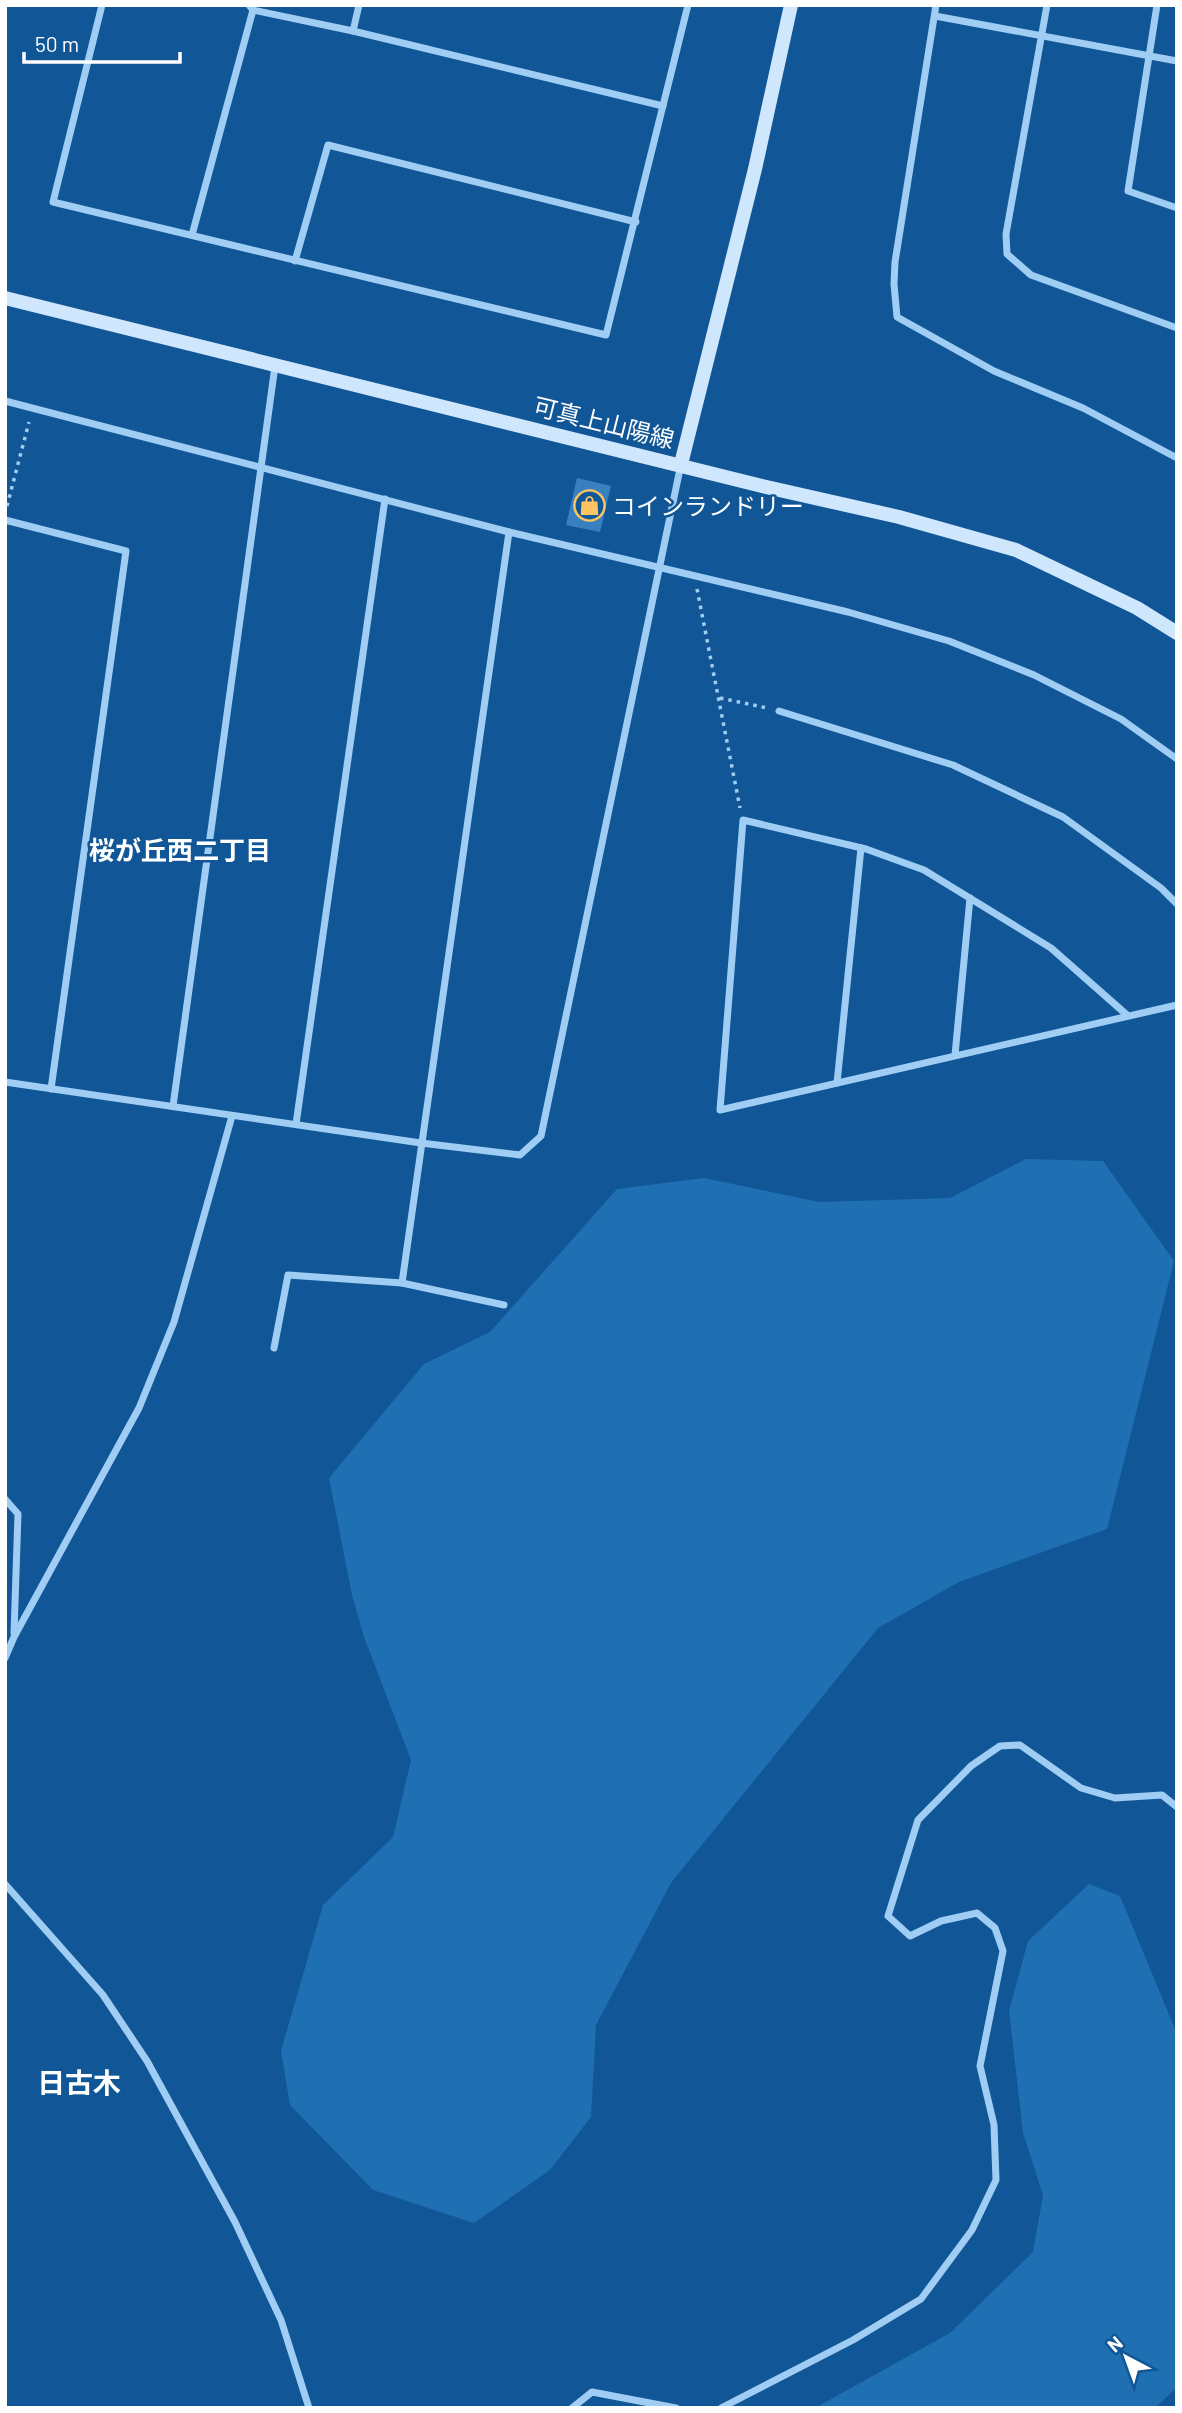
<svg xmlns="http://www.w3.org/2000/svg" width="1182" height="2413" font-family="Barlow,'Noto Sans JP',sans-serif">
<rect width="100%" height="100%" fill="#115696"/>
<!-- green -->
<g fill="#1f6fb3">
<polygon points="1026,1159 1103,1161 1174,1261 1107,1529 959,1582 878,1628 671,1883 596,2025 591,2117 550,2170 474,2223 373,2190 290,2105 281,2051 323,1905 393,1837 411,1760 364,1637 352,1595 329,1478 424,1364 490,1332 617,1189 704,1178 819,1202 950,1198"/>
<polygon points="1089,1884 1120,1896 1177,2034 1177,2387 1155,2408 815,2408 950,2333 1033,2252 1043,2195 1023,2133 1009,2011 1028,1941"/>
</g>
<!-- building -->
<polygon fill="#3980be" points="577,478 611,486 600,532 566,525"/>
<g fill="none" stroke-linecap="round" stroke-linejoin="round">
<!-- path -->
<g stroke="#a0cdf4" stroke-width="3.5" stroke-dasharray="3.5 5" stroke-linecap="butt">
<polyline points="7,506 29,422"/>
<polyline points="697,589 740,808"/>
<polyline points="720,698 767,708"/>
</g>
<!-- street -->
<g stroke="#a0cdf4" stroke-width="7">
<polyline points="102,5 53,202 606,335 688,5"/>
<polyline points="249,5 253,10 353,31 663,106"/>
<polyline points="936,5 895,262 894,284 897,317 994,371 1083,408 1177,458"/>
<polyline points="1047,5 1006,234 1007,254 1031,275 1177,328"/>
<polyline points="1157,5 1128,191 1177,208"/>
<polyline points="935,16 1177,61"/>
<polyline points="353,31 359,5"/>
<polyline points="192,235 253,10"/>
<polyline points="295,261 328,145 636,222"/>
<polyline points="5,401 509,532 848,612 949,641 1034,675 1121,719 1177,759"/>
<polyline points="5,520 126,551 51,1089"/>
<polyline points="779,711 953,765 1063,817 1161,888 1177,904"/>
<polyline points="1127,1015 1051,948 924,870 866,849 743,820 720,1110 1177,1005"/>
<polyline points="955,1055 970,898"/>
<polyline points="5,1082 421,1143 520,1155 541,1136 681,464"/>
<polyline points="837,1083 861,848"/>
<polyline points="173,1106 275,366"/>
<polyline points="296,1124 385,499"/>
<polyline points="402,1283 509,532"/>
<polyline points="274,1348 288,1275 402,1283 504,1305"/>
<polyline points="5,1499 18,1514 14,1633"/>
<polyline points="5,1658 14,1637 139,1408 174,1322 232,1116"/>
<polyline points="5,1884 103,1995 147,2061 235,2222 281,2320 309,2408"/>
<polyline points="572,2408 592,2392 676,2408"/>
<polyline points="721,2408 853,2340 921,2299 972,2230 996,2180 994,2125 980,2066 1003,1951 995,1928 977,1913 941,1921 910,1936 888,1916 918,1820 971,1766 1000,1746 1020,1745 1081,1788 1115,1798 1162,1795 1177,1807"/>
</g>
<!-- secondary -->
<g stroke="#cfe7fd" stroke-width="14">
<polyline points="5,298 762,486 899,517 1016,550 1137,608 1177,633"/>
<polyline points="681,464 755,169 791,5"/>
</g>
</g>
<!-- icons -->
<defs>
<symbol id="shop-ring" viewBox="-11 -11 22 22"><circle r="9.5" fill="#115696" stroke="#ffc462" stroke-width="1.5"/><path d="M-5-2.5h2.3a2.7 3.5 0 0 1 5.4 0H5L5.5 6h-11ZM-1.5-2.5h3a1.5 2.3 0 0 0-3 0Z" fill="#ffc462"/></symbol>
</defs>
<g fill-rule="evenodd">
<use href="#shop-ring" x="572" y="488" width="35" height="35"/>
</g>
<g text-anchor="middle" dominant-baseline="central" stroke-width="5" stroke-linejoin="round" paint-order="stroke">
<!-- street labels -->
<g font-size="24" fill="#fff" stroke="#115696">
<text transform="translate(604 422) rotate(14)">可真上山陽線</text>
</g>
<!-- poi labels -->
<g font-size="24" fill="#fff" stroke="#115696" text-anchor="start">
<text x="612" y="505">コインランドリー</text>
</g>
<!-- neighbourhood labels -->
<g font-size="26" font-weight="bold" fill="#fff" stroke="#115696">
<text x="180" y="849">桜が丘西二丁目</text>
</g>
<!-- quarter labels -->
<g font-size="28" font-weight="bold" fill="#fff" stroke="#115696">
<text x="79" y="2082">日古木</text>
</g>
</g>
<!-- border -->
<rect width="1182" height="2413" fill="none" stroke="#ffffff" stroke-width="14"/>
<!-- north arrow -->
<g transform="translate(1126 2357) rotate(319)" stroke="#115696" stroke-width="5" paint-order="stroke">
<path d="M0-5L12 26L0 18L-12 26Z" fill="#ffffff"/>
<text y="-10" font-size="19" font-weight="bold" text-anchor="middle" fill="#ffffff">N</text>
</g>
<!-- scale -->
<path d="M24 52v10h156v-10" fill="none" stroke="#ffffff" stroke-width="3.5"/>
<text x="35" y="52" font-size="21" fill="#ffffff" stroke="#115696" stroke-width="5" paint-order="stroke">50 m</text>
</svg>
